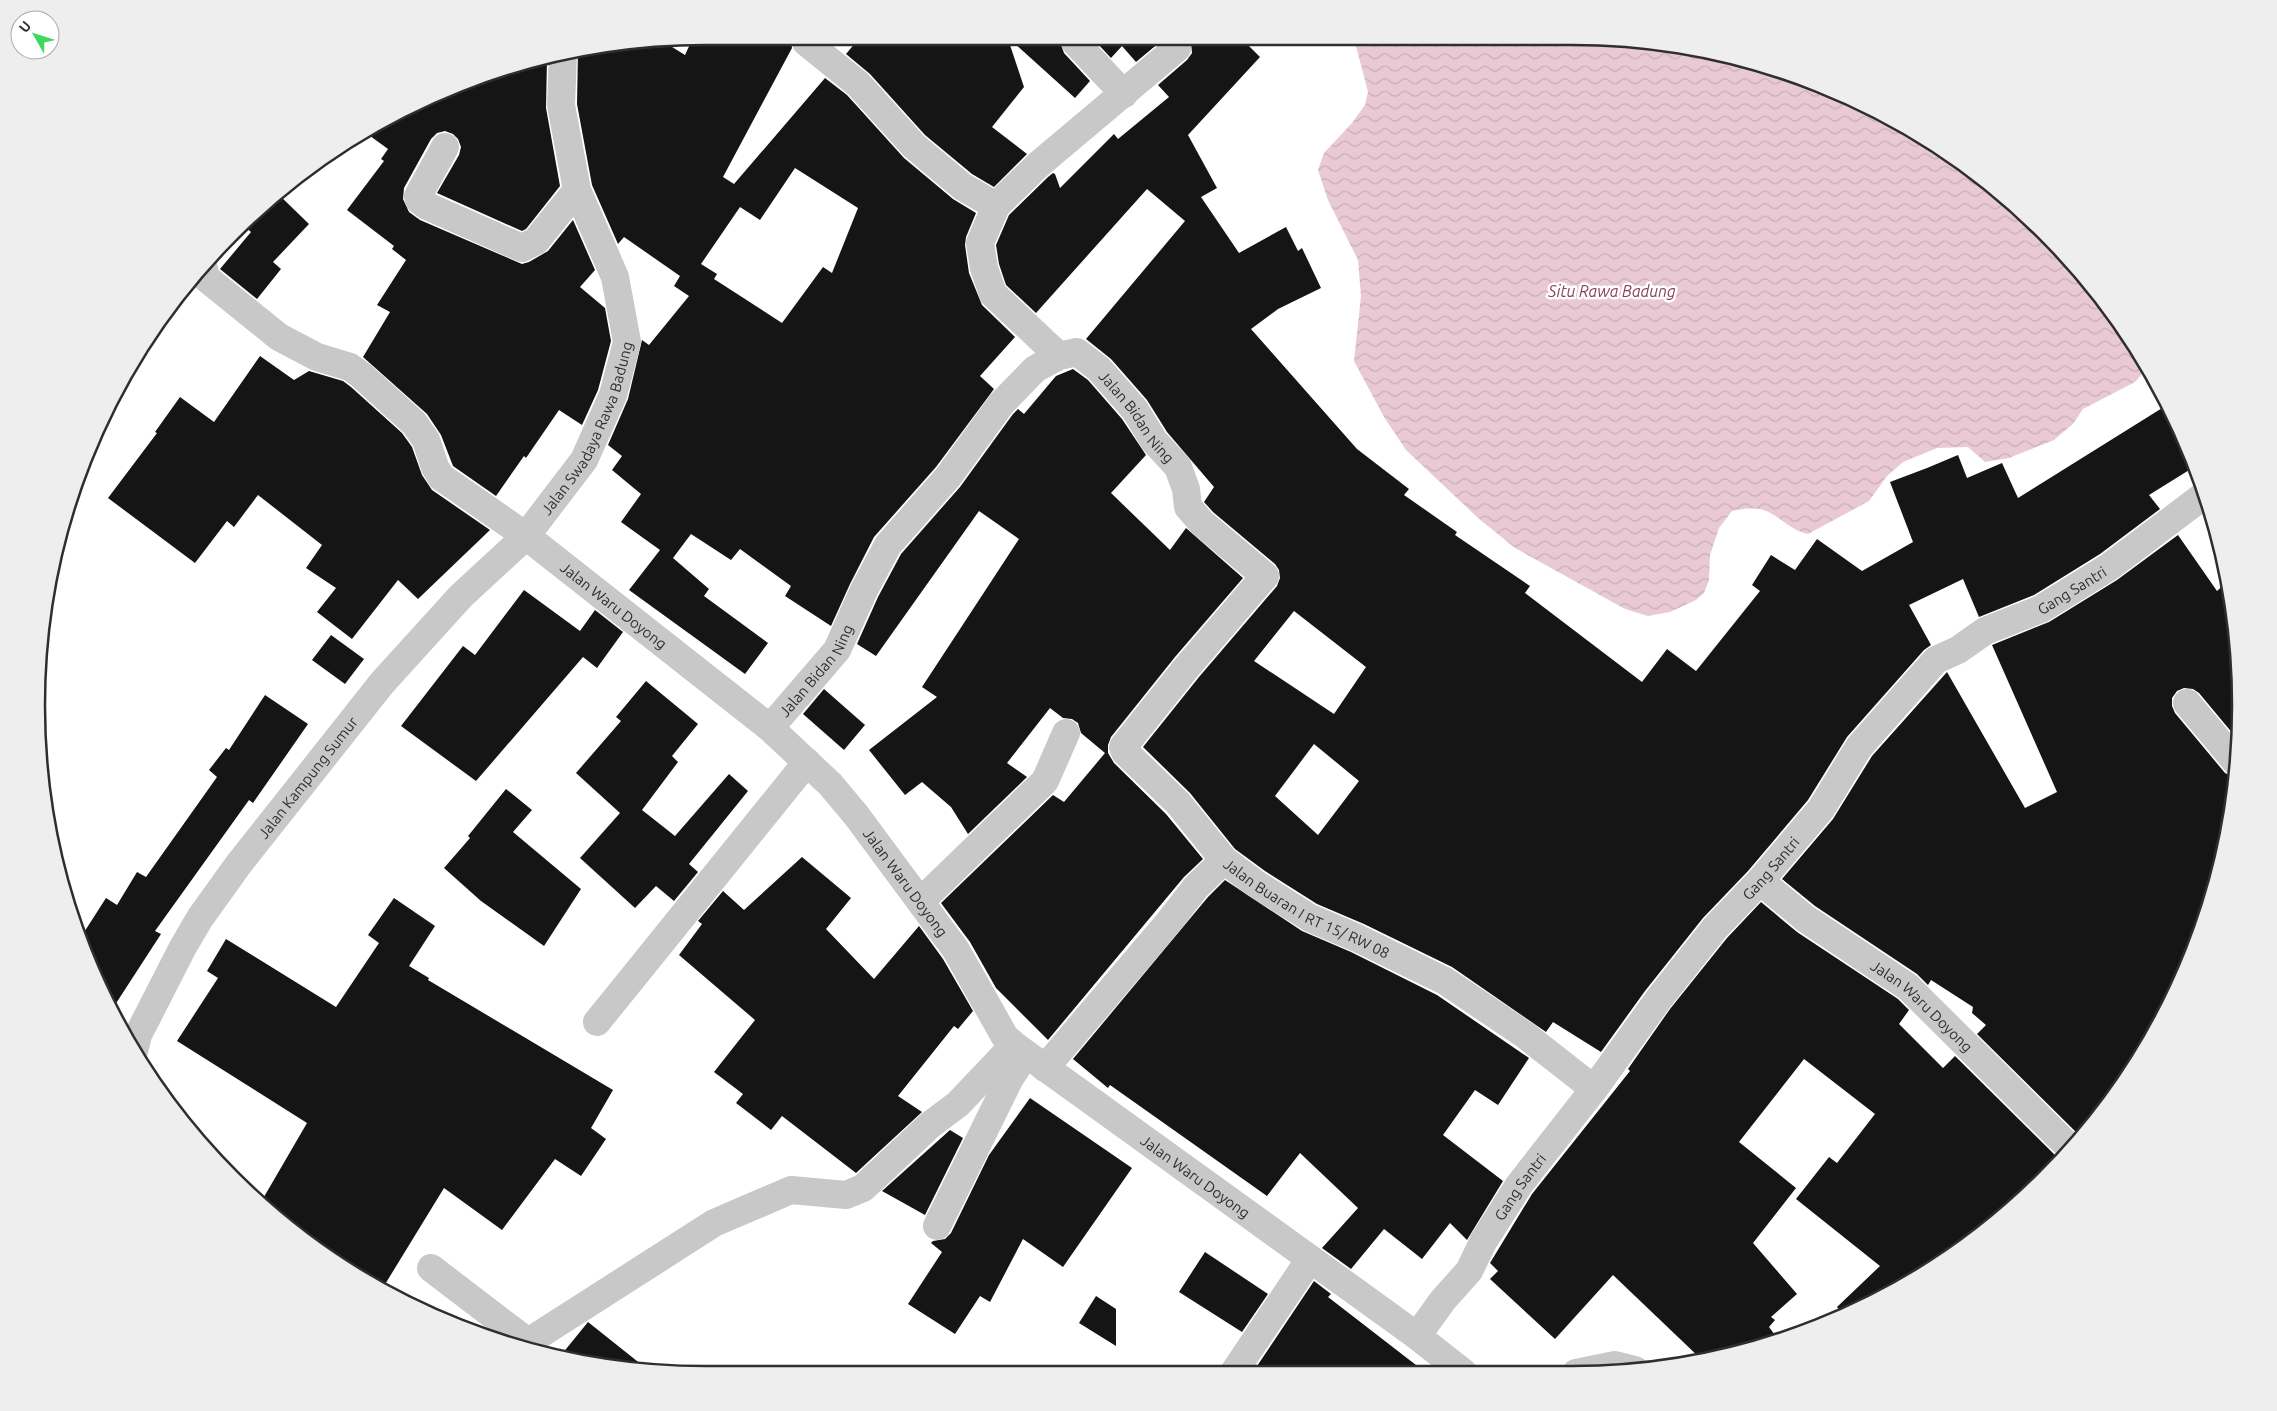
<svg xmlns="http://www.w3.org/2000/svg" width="2277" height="1411" font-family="Ubuntu,sans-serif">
<defs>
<pattern id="water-waves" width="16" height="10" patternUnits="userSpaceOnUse" patternTransform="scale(1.25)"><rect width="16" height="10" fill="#e9cad4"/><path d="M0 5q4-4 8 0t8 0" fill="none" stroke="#c8aeb6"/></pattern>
</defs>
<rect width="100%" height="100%" fill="#fff"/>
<!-- water -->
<path fill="url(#water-waves)" d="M1355,42H1659L1828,87L1979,175L2075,264L2148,367L2135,382L2083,409L2073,424L2054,440L2009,458L1985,462L1968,447L1937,448L1903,462L1887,476L1869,501L1808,534C1788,530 1777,512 1759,509C1750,508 1741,509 1732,511L1719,528L1710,555L1709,580L1704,593L1696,600L1670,612L1648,616L1625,609L1515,548L1478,518L1406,450L1384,417L1354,361L1361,296L1358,260L1328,200L1318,170L1324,153L1352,123L1365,105L1368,92Z"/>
<!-- building -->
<g fill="#151515" fill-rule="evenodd">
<path d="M618,42H664L685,55L691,42H791L792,48L723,177L734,184L825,78L847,95L904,158L953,199L976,213L966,237L965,245L969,273L982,305L1015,337L980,376L994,389L936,467L874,537L850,584L831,626L785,596L791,586L740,549L731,560L691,534L673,558L709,589L704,596L768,643L745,674L629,590L660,550L621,522L641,494L612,470L622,456L608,445L628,399L642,340L649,345L689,296L674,286L680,276L624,237L618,244L592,185L577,104L578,51ZM795,168L858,208L832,273L823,267L782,323L714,279L717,274L701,264L740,207L760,220Z"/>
<polygon points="856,42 1009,42 1024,87 992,127 1027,154 994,187 972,174 925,135 870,74 846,54"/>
<polygon points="1013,42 1060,42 1064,53 1090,81 1075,98"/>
<polygon points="1096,42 1160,42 1136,62 1122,46 1111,58"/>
<path d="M1191,42H1245L1260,57L1188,135L1217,188L1201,197L1239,253L1286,227L1298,251L1302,248L1321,288L1278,309L1251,329L1357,449L1409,489L1404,495L1457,532L1455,535L1530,586L1525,593L1642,682L1667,649L1696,671L1760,591L1752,585L1771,555L1795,570L1817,539L1862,571L1913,542L1890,482L1927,468L1958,455L1967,478L2002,463L2018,498L2167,405L2194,467L2149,495L2160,509L2100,554L2034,595L1979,617L1963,579L1909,605L1931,645L1924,650L1847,737L1808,800L1748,871L1703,918L1645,991L1601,1052L1553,1022L1546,1032L1452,967L1364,924L1317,904L1265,871L1235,849L1190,793L1143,747L1199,677L1277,586L1280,578L1279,570L1275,564L1213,512L1204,502L1214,487L1167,432L1147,400L1111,359L1086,339L1185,221L1147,189L1036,313L1006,285L999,264L996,245L1009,215L1048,177L1053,173L1055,174L1060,188L1114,134L1118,139L1169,97L1158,85L1187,60L1192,53ZM1294,611L1366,667L1334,714L1254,661ZM1314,744L1359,781L1318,835L1275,796Z"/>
<polygon points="547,58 546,108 560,186 526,229 522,231 437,193 459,155 461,147 458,139 453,134 445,131 437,133 431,139 404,188 403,199 409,212 420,220 522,264 529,262 548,251 573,220 595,270 580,287 605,308 611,341 598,390 582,425 559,410 526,458 524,456 496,496 453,466 441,435 427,414 363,357 390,312 377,305 406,260 392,249 394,246 347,210 384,161 381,159 388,149 366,133 490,72"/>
<polygon points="278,194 309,224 273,262 281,269 257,299 220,269 251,232 242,224"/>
<polygon points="260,356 294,380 309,371 343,381 351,387 402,433 412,447 422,475 432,490 490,530 418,599 398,580 352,639 317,612 336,588 306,568 322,545 258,495 234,527 227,521 195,563 108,498 157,433 155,432 180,397 214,422"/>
<polygon points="1073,369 1088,380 1122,419 1146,455 1111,493 1170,550 1186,528 1243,578 1175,657 1111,737 1108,745 1108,753 1114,763 1166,814 1203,859 1184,877 1048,1040 996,988 970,942 941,903 1053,795 1064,802 1105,753 1081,733 1078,723 1072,719 1063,718 1050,708 1007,763 1027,777 968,834 951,807 922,782 905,795 869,750 937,697 922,687 1019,539 979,511 876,656 857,644 878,597 901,554 960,487 1013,414 1018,409 1024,414 1056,376"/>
<polygon points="2178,535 2217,591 2227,582 2235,618 2239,741 2199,693 2193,689 2184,688 2177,691 2172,698 2172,706 2175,713 2225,773 2235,778 2218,879 2172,1002 2102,1113 2080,1136 1977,1034 1986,1025 1972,1013 1973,1007 1931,980 1928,985 1917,974 1815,906 1782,879 1833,819 1872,756 1947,672 2025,808 2057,792 1992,645 2049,622 2117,580"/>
<polygon points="524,590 580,631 595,610 623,632 597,668 583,657 476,781 401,726 463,646 475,655"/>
<polygon points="331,635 364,659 345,684 312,660"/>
<polygon points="646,681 698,724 672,756 678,762 642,810 675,836 729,774 748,791 689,864 698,872 674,901 656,886 635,908 580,858 620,813 576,773 621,721 616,717"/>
<polygon points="824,689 865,725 844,750 803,714"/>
<polygon points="265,695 308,724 253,803 249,800 155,931 161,934 111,1011 81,937 106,898 117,905 137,872 146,877 217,777 209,770 226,748 229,750"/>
<polygon points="506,789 532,810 513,832 581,889 544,946 481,901 444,868 470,838 468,836"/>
<polygon points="802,857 851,898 826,929 874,979 919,926 943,959 973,1011 958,1029 954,1026 898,1096 922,1112 856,1173 782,1116 771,1130 736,1103 743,1094 714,1072 755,1020 679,955 702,924 698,921 723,891 744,910"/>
<polygon points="1225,880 1302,931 1351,952 1437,995 1529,1058 1498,1105 1475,1090 1443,1135 1503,1181 1467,1240 1450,1223 1422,1259 1384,1229 1351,1269 1322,1248 1358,1208 1300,1153 1267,1196 1110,1085 1108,1088 1073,1059 1208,897"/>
<polygon points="394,898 435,926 409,966 429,978 428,980 613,1090 591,1128 606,1139 581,1176 555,1159 502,1230 444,1188 384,1286 298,1236 261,1202 307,1123 177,1041 218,978 207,971 226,939 336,1007 379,943 368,935"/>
<polygon points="1761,902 1797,932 1898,999 1909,1010 1899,1024 1943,1068 1955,1056 2059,1159 2012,1209 1868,1306 1843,1315 1837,1307 1880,1266 1796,1199 1829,1157 1837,1163 1875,1114 1804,1059 1739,1142 1796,1188 1753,1243 1797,1294 1771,1317 1775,1320 1769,1327 1778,1339 1745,1352 1701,1359 1613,1275 1555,1339 1490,1279 1498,1271 1490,1263 1532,1194 1630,1071 1628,1069 1670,1009 1727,938"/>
<polygon points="1030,1098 1132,1168 1063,1267 1023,1239 990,1302 980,1296 955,1334 908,1304 942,1252 931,1243 933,1241 945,1239 951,1233 989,1155"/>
<polygon points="950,1130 963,1138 925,1215 882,1191"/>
<polygon points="1205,1252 1268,1294 1242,1332 1179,1292"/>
<polygon points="1314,1281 1331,1294 1328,1297 1425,1372 1253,1372"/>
<polygon points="1096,1296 1116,1309 1116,1346 1079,1323"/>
<polygon points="588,1322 647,1369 618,1369 562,1354"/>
</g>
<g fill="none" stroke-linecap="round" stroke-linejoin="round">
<!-- minor -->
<g stroke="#c8c8c8" stroke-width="28">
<polyline points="806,42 858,84 914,146 963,187 996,206"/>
<polyline points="1075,42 1124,94"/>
<polyline points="445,147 418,196 419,200 427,206 522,248 536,241 577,190"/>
<path id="s1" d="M203,265L206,278L279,337L317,357L350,367L361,375L414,423L426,440L435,467L441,477L526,536L770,728L830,784L856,815L956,950L1005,1037L1014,1045L1417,1336L1464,1373"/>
<polyline points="1059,356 993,294 984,268 980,243 996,206 1038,165 1177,48"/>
<polyline points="2187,703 2237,763"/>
<path id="s2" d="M770,728L837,650L864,590L888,545L948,477L1001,404L1035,369L1059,356L1077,352L1099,369L1135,410L1154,441L1178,467L1186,489L1188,507L1202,523L1265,576L1187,667L1123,747L1125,752L1178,803L1224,860L1256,884L1310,918L1357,938L1445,981L1525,1035L1594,1089"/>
<path id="s3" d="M1760,881L1806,919L1908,987L2070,1148"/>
<polyline points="921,901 1045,781 1066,733"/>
<polyline points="597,1022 807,762"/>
<path id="s4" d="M134,1051L138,1035L183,947L200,918L238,865L382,683L461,596L526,536L584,460L613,395L627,342L615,277L577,190L561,105L563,55"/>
<polyline points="1045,1068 1168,923 1196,887 1224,860"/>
<polyline points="937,1226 1010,1078 1026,1054"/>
<polyline points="431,1268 528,1342"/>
<path id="s5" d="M1417,1336L1443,1300L1469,1271L1483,1242L1519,1185L1594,1089L1658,1000L1715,928L1760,881L1821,809L1859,747L1936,660L1958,650L1985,631L2041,609L2109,567L2203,496L2206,492"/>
<polyline points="525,1344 714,1223 791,1190 846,1195 863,1188 930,1125 958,1104 1014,1045"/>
<polyline points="1234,1372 1310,1259"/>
<polyline points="1576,1373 1615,1365 1635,1370"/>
</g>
</g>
<g text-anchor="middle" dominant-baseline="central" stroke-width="5" stroke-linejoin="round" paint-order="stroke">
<!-- street labels -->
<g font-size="15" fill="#2e2e2e" stroke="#fff">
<text stroke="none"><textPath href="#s2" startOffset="584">Jalan Bidan Ning</textPath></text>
<text stroke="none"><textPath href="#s4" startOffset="778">Jalan Swadaya Rawa Badung</textPath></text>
<text stroke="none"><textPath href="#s5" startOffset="1008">Gang Santri</textPath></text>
<text stroke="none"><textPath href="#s1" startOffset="546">Jalan Waru Doyong</textPath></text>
<text stroke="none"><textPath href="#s2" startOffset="74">Jalan Bidan Ning</textPath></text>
<text stroke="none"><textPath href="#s4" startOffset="326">Jalan Kampung Sumur</textPath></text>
<text stroke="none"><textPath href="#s5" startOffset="588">Gang Santri</textPath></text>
<text stroke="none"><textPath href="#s1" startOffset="951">Jalan Waru Doyong</textPath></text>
<text stroke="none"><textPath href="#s2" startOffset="1265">Jalan Buaran I RT 15/ RW 08</textPath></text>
<text stroke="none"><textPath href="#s3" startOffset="205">Jalan Waru Doyong</textPath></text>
<text stroke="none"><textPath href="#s1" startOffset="1371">Jalan Waru Doyong</textPath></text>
<text stroke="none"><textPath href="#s5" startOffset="182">Gang Santri</textPath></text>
</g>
<!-- water labels -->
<g font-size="16" font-style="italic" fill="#8a4259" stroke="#fff">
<text x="1612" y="291">Situ Rawa Badung</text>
</g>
</g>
<!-- crop -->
<path d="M0 0H2277V1411H0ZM705 45H1572A660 660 0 0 1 2232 705V706A660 660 0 0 1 1572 1366H705A660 660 0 0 1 45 706V705A660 660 0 0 1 705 45Z" fill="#eee" fill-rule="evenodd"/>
<path fill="none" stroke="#2e2e2e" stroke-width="2.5" d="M705 45H1572A660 660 0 0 1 2232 705V706A660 660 0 0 1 1572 1366H705A660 660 0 0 1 45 706V705A660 660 0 0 1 705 45Z"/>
<!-- north arrow -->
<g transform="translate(35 35) rotate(309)"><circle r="24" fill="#ffffff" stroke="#ababab"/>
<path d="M0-4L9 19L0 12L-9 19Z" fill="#3ed860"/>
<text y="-8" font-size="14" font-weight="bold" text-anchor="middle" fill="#2e2e2e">U</text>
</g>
</svg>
